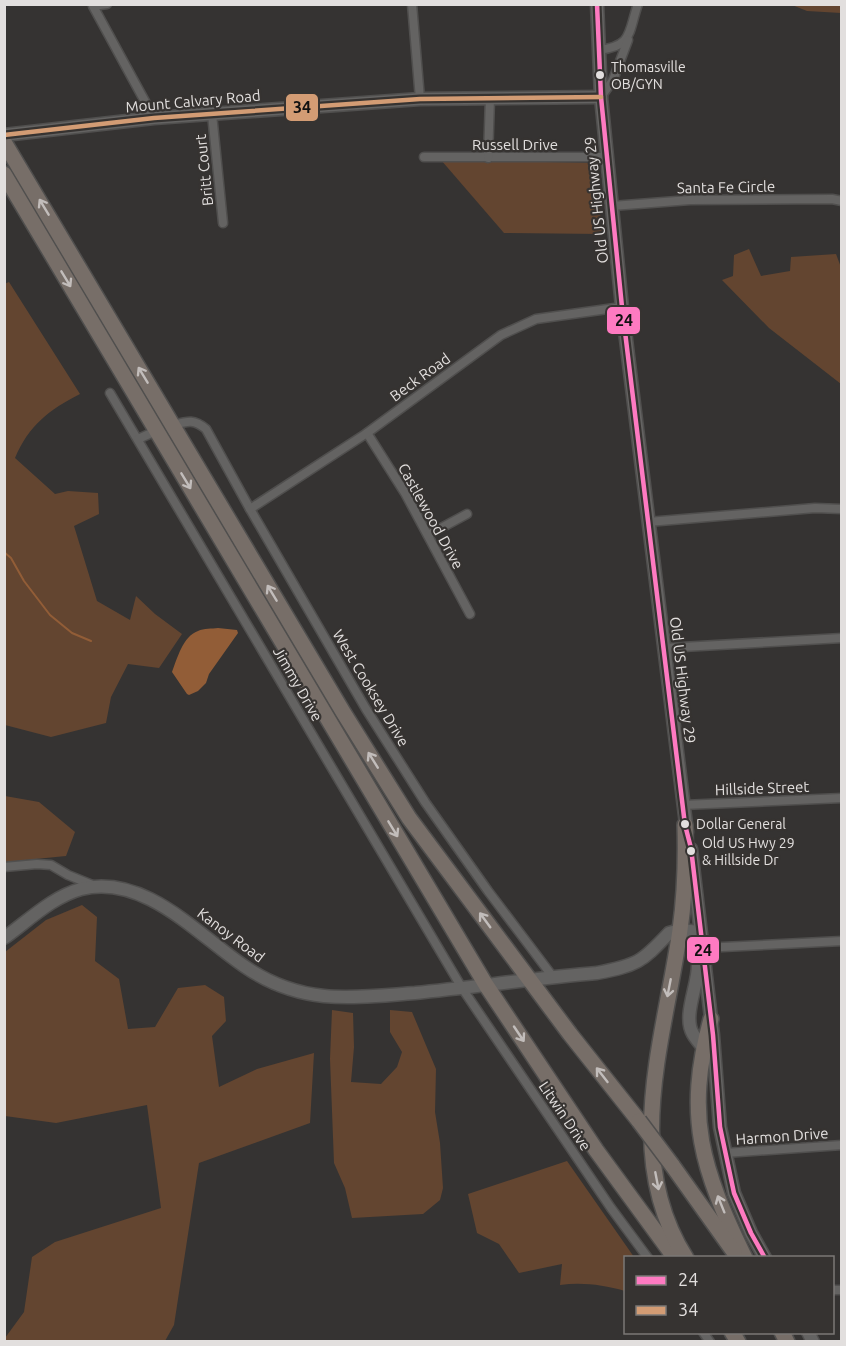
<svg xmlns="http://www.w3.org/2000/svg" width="846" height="1346" font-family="Ubuntu,sans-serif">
<rect width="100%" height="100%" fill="#353332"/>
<!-- green -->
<g fill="#634530">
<polygon points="792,5 841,5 841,13 807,11"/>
<polygon points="441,160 596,163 602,234 504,233"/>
<polygon points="749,249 761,276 790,271 791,257 836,254 842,270 841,384 769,328 722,280 733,276 734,255"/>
<path d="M9,282L80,394C49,410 29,425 15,458L55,494L68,491L98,493L99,514L74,526L97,601L130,620L136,596L155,614L182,634L159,668L128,664L111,697L106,723L51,737L5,725L4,284Z"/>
<polygon points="5,796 39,802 75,832 66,856 5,862"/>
<polygon points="82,905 97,917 95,961 119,979 128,1029 155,1027 178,988 205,985 224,997 226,1021 212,1036 219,1087 257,1069 314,1053 310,1123 199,1163 174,1325 165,1341 5,1341 5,1338 24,1312 32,1257 55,1242 161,1208 147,1105 56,1123 5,1116 5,952 46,920"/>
<polygon points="332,1010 353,1013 354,1047 351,1082 381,1084 397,1067 402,1052 390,1032 390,1010 412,1012 436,1069 435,1112 440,1143 443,1188 440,1200 423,1214 352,1218 345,1188 334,1163 330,1059"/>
<path d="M567,1161L634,1257L626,1258L625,1291C603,1285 583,1282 560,1285L562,1264L519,1273L499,1244L477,1233L468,1194Z"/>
</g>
<!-- water -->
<path fill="#925d37" d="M218,628L237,630L238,633L209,674L206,683L198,691L189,695L187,694L172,672C177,659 183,636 198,631C204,628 212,629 218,628Z"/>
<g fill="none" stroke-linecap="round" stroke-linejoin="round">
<!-- stream -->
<polyline stroke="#925d37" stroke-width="2" points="4,552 11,558 24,581 50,615 72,633 91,641"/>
<defs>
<g id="street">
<polyline points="107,4 93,6 154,118"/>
<polyline points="412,4 420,99"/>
<path d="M599,50C633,46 628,33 638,4"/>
<polyline points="601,97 613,80 628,40"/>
<polyline points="212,114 223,223"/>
<polyline points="424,157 607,157"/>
<polyline points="488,158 490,98"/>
<polyline points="612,206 690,200 832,199 842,201"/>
<polyline points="110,393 462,988 611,1208 648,1258"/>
<path d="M173,425C188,421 194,419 206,429L250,509L366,709L425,802L488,891L553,977"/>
<polyline points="367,433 405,493 470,614"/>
<polyline points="138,439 156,431"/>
<polyline points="250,509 367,433 501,335 536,319 622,307"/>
<polyline points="648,522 815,508 842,509"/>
<polyline points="428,535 467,514"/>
<polyline points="664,648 842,638"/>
<polyline points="683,805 842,798"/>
<polyline points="4,867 37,864 51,865 68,875 95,886"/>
<polyline points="702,948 842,941"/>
<polyline points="725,1153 842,1145"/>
<polyline points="832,1290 842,1290"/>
<polyline points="703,1332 710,1342"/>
</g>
<g id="secondary">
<polyline points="597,4 601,97 622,307 687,832"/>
<polyline points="4,135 154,118 420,99 601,97"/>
<polyline points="691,849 713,1035 720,1127 734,1193 751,1233 765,1258"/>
<path d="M4,938C28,921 52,897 81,889C144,873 198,935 244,966C267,982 296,993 324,996C354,999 386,995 415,993C476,987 536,978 597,973C637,965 641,963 669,933L680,930L700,932"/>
<path d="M698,963C699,984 682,1016 693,1034C697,1041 703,1047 708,1053"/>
<polyline points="808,1332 813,1342"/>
</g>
<g id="highway">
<polyline points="4,142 343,712 409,818 570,1034 639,1121"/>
<polyline points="4,174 486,985 596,1150 675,1258"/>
<path d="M685,825C686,860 685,895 680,930C665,1037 621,1156 686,1258"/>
<path d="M711,1019C684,1117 702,1169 745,1258"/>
<polyline points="672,1165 734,1252"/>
<polyline points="732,1332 738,1342"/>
<polyline points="782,1332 787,1342"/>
</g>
</defs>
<!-- street casing -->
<use href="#street" stroke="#504f4e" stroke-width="11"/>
<!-- secondary casing -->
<use href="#secondary" stroke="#504f4e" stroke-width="15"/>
<!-- highway casing -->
<use href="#highway" stroke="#504f4e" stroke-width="18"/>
<!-- street -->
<use href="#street" stroke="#646362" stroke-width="8"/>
<!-- secondary -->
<use href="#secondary" stroke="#646362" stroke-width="12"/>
<!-- highway -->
<use href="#highway" stroke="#776e68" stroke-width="15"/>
<defs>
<polyline id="highway-bridge" points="639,1121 672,1165"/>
</defs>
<!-- highway-bridge casing -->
<use href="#highway-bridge" stroke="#504f4e" stroke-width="18" stroke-linecap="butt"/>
<!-- highway-bridge -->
<use href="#highway-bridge" stroke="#776e68" stroke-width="15"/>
<defs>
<polyline id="bus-1" points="597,4 601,97 622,307 685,825 691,848 713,1035 720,1127 734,1193 751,1233 765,1258"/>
<polyline id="bus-2" points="4,135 154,118 420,99 601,97"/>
</defs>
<!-- bus-1 casing -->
<use href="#bus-1" stroke="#363331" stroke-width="9"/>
<!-- bus-2 casing -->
<use href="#bus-2" stroke="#363331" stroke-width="9"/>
<!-- bus-1 -->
<use href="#bus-1" stroke="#fe7ac1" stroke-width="4.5"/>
<!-- bus-2 -->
<use href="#bus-2" stroke="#d39c74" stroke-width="4.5"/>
</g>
<!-- one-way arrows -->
<defs><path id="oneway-shaft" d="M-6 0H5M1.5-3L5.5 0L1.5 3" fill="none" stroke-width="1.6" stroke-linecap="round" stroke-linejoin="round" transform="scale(1.5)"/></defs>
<g stroke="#c2bdbb">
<use href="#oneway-shaft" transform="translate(44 207) rotate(-121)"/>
<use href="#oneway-shaft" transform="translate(66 279) rotate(59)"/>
<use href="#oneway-shaft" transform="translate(143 375) rotate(-121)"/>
<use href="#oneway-shaft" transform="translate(186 481) rotate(59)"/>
<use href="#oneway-shaft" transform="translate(272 593) rotate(-121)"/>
<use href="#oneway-shaft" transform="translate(373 760) rotate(-122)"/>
<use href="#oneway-shaft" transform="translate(393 829) rotate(59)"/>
<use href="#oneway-shaft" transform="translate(485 920) rotate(-126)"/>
<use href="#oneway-shaft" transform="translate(669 988) rotate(101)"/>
<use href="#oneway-shaft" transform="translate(519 1034) rotate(56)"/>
<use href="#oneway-shaft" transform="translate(602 1075) rotate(-128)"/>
<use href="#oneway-shaft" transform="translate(657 1181) rotate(79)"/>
<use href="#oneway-shaft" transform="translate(721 1204) rotate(-112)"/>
</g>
<!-- markers -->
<g fill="#e2dfde" stroke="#363331" stroke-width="2">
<circle cx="600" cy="75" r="5"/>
<circle cx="685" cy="824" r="5"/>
<circle cx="691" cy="851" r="5"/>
</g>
<g text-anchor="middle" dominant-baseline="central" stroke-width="4.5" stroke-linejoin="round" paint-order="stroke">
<!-- bus labels -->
<g font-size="14" fill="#e2dfde" stroke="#363331" text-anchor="start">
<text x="611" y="67">Thomasville<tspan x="611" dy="17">OB/GYN</tspan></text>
<text x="696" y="824">Dollar General</text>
<text x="702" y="843">Old US Hwy 29<tspan x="702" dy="17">&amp; Hillside Dr</tspan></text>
</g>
<!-- street labels -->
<g font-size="15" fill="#e2dfde" stroke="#363331">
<text transform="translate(193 101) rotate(-5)">Mount Calvary Road</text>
<text x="515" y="144">Russell Drive</text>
<text transform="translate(204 170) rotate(-96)">Britt Court</text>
<text transform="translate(726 187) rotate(-1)">Santa Fe Circle</text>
<text transform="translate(596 200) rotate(-96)">Old US Highway 29</text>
<text transform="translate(420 377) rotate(-36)">Beck Road</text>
<text transform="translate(431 516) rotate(61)">Castlewood Drive</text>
<text transform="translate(683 680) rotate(83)">Old US Highway 29</text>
<text transform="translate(298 684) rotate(60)">Jimmy Drive</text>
<text transform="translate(371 688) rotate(59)">West Cooksey Drive</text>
<text transform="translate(762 788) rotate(-2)">Hillside Street</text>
<text transform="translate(231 935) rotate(37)">Kanoy Road</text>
<text transform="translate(565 1116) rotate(56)">Litwin Drive</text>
<text transform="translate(782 1136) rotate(-4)">Harmon Drive</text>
</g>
</g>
<g stroke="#363331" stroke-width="2">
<rect x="285" y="93" width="34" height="29" rx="6" fill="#d39c74"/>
<rect x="606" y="306" width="35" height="29" rx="6" fill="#fe7ac1"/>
<rect x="686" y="936" width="34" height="28" rx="6" fill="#fe7ac1"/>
</g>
<g font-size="16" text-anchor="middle" font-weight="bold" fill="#111">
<text x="302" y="113">34</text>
<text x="624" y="326">24</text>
<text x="703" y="956">24</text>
</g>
<!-- border -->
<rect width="846" height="1346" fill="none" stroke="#e2dfde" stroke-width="12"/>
<!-- legend -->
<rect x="624" y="1256" width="210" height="78" fill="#363331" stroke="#7b7876" stroke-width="1.5"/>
<rect x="636" y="1276" width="30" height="9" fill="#fe7ac1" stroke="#7b7876" stroke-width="1.5"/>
<text x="678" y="1286" font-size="18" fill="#e2dfde">24</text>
<rect x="636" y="1306" width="30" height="9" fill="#d39c74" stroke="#7b7876" stroke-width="1.5"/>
<text x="678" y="1316" font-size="18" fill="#e2dfde">34</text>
</svg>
